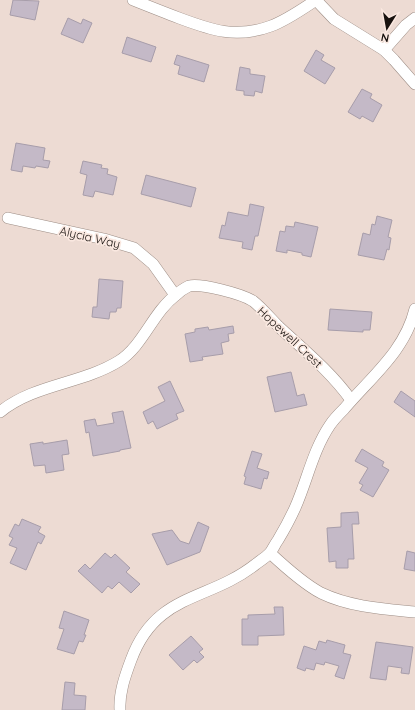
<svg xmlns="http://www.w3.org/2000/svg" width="415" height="710" font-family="Quicksand,sans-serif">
<rect width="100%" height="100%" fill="#eddbd3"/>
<!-- building -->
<g fill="#c4b9c7" stroke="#a79daa">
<polygon points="13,0 39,1 35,20 10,15"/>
<polygon points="68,18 81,24 83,19 92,23 83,43 61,34"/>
<polygon points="127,37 156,47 151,62 122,53"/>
<polygon points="316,50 324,55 321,60 335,68 325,84 304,71"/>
<polygon points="177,55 209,65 204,82 178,74 180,66 174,64"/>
<polygon points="240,67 250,69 250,74 265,76 262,93 255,91 254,96 244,95 244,91 236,90"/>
<polygon points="362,89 372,94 370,98 382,105 373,122 362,116 360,119 348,112"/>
<polygon points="16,143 45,148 43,160 50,161 48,168 36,166 35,168 23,166 22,172 11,170"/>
<polygon points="83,161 102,165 101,168 108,169 107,174 117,177 113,195 95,191 93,197 83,195 87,175 80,173"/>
<polygon points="146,175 196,188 191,207 141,194"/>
<polygon points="250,204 264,207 258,236 255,236 252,250 242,248 243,242 219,238 222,225 225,226 228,212 248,216"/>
<polygon points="377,216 392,220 388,237 391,238 389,250 387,249 384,260 358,255 363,233 370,235 372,224 375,225"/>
<polygon points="295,222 318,227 311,257 302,255 302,253 287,250 287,253 276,251 280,231 285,232 286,226 294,227"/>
<polygon points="99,279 123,281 121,308 117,308 116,312 110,312 109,319 92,317 93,307 97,307"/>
<polygon points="330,309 372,312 370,330 363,330 363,332 328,330"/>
<polygon points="233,326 234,333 228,334 229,341 221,343 223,354 202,357 203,360 190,362 185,334 195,332 195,329 208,327 209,330"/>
<polygon points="291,372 297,396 304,394 307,405 275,412 267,377"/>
<polygon points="170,381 184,411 176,414 178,419 157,429 153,421 148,424 143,412 165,401 158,387"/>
<polygon points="401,391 415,401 415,417 394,402"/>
<polygon points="123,411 131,448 120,450 120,451 93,456 89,432 86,433 84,421 95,419 97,426 114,423 112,413"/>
<polygon points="67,440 69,454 62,455 64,470 46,473 45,465 34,466 30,444 43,442 43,444"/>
<polygon points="362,449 384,462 382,466 389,470 373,497 360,490 363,485 359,483 368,468 355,461"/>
<polygon points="252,451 262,454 257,468 269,472 267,479 264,478 261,489 244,484 246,477 244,476"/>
<polygon points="358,512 359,524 352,524 354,559 348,559 348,568 336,568 336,561 329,562 327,528 341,527 341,513"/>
<polygon points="22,519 41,527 38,532 45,536 41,544 38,542 26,570 10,563 17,548 9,545 13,538 9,536 15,524 19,526"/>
<polygon points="198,522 209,527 200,552 167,565 152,534 172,530 180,541 189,544"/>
<polygon points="407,551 415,553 415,571 404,569"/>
<polygon points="105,553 111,558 115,554 130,568 126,572 140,584 131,593 119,582 112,589 108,586 102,593 78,571 85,564 90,569"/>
<polygon points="274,607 283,607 284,635 258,636 258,645 242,645 242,619 248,619 248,615 275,614"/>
<polygon points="64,611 89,620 84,635 86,635 83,642 79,641 74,654 57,649 64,629 59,628"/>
<polygon points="191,636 203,649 199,652 204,657 197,663 194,660 183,670 169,655"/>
<polygon points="327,640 345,645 343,653 351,655 344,679 335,676 339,666 325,662 324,665 316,663 314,670 306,668 305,671 297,668 304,646 316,650 319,641 326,643"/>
<polygon points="376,642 413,647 409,674 401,673 402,668 388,666 386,680 370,678"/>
<polygon points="65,682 75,683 74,695 86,696 85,710 62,710"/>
</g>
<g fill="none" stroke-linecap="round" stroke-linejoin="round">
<defs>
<g id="minor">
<path d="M133,0C148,6 163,12 179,18C211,30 236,39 271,26C287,20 301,10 316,0"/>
<polyline points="316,0 334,19 384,50 394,60 415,84"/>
<polyline points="384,50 406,25 415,18"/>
<polyline points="8,218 104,239 134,248 153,264 175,295"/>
<path d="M0,412C34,384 82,384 119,361C143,346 153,312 176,295C179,292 185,288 189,286C201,283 242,294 253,301C262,308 271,319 279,327C304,350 331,372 351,400"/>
<path d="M270,553C284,566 304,584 321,593C350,607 384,609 415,612"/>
<path d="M120,710C119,693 125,676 131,660C156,592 208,602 256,564C260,561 266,557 270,553C273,549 275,544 278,540C284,530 290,519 295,508C307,481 313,450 330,425C334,419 339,414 344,409C371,377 405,351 415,309"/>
</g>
</defs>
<!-- minor casing -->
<use href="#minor" stroke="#9d8d85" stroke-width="12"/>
<!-- minor -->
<use href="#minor" stroke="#fff" stroke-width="11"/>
</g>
<g text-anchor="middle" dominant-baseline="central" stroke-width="3.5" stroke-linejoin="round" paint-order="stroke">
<!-- street labels -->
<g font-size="12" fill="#17110e" stroke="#fae8e0">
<text transform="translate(90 237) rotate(13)">Alycia Way</text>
<text transform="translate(290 337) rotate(43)">Hopewell Crest</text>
</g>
</g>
<!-- north arrow -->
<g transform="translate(387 28) rotate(191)" stroke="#fae8e0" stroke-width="3" paint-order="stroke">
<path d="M0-3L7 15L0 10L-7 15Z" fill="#17110e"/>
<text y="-6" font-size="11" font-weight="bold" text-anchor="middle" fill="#17110e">N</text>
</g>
</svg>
